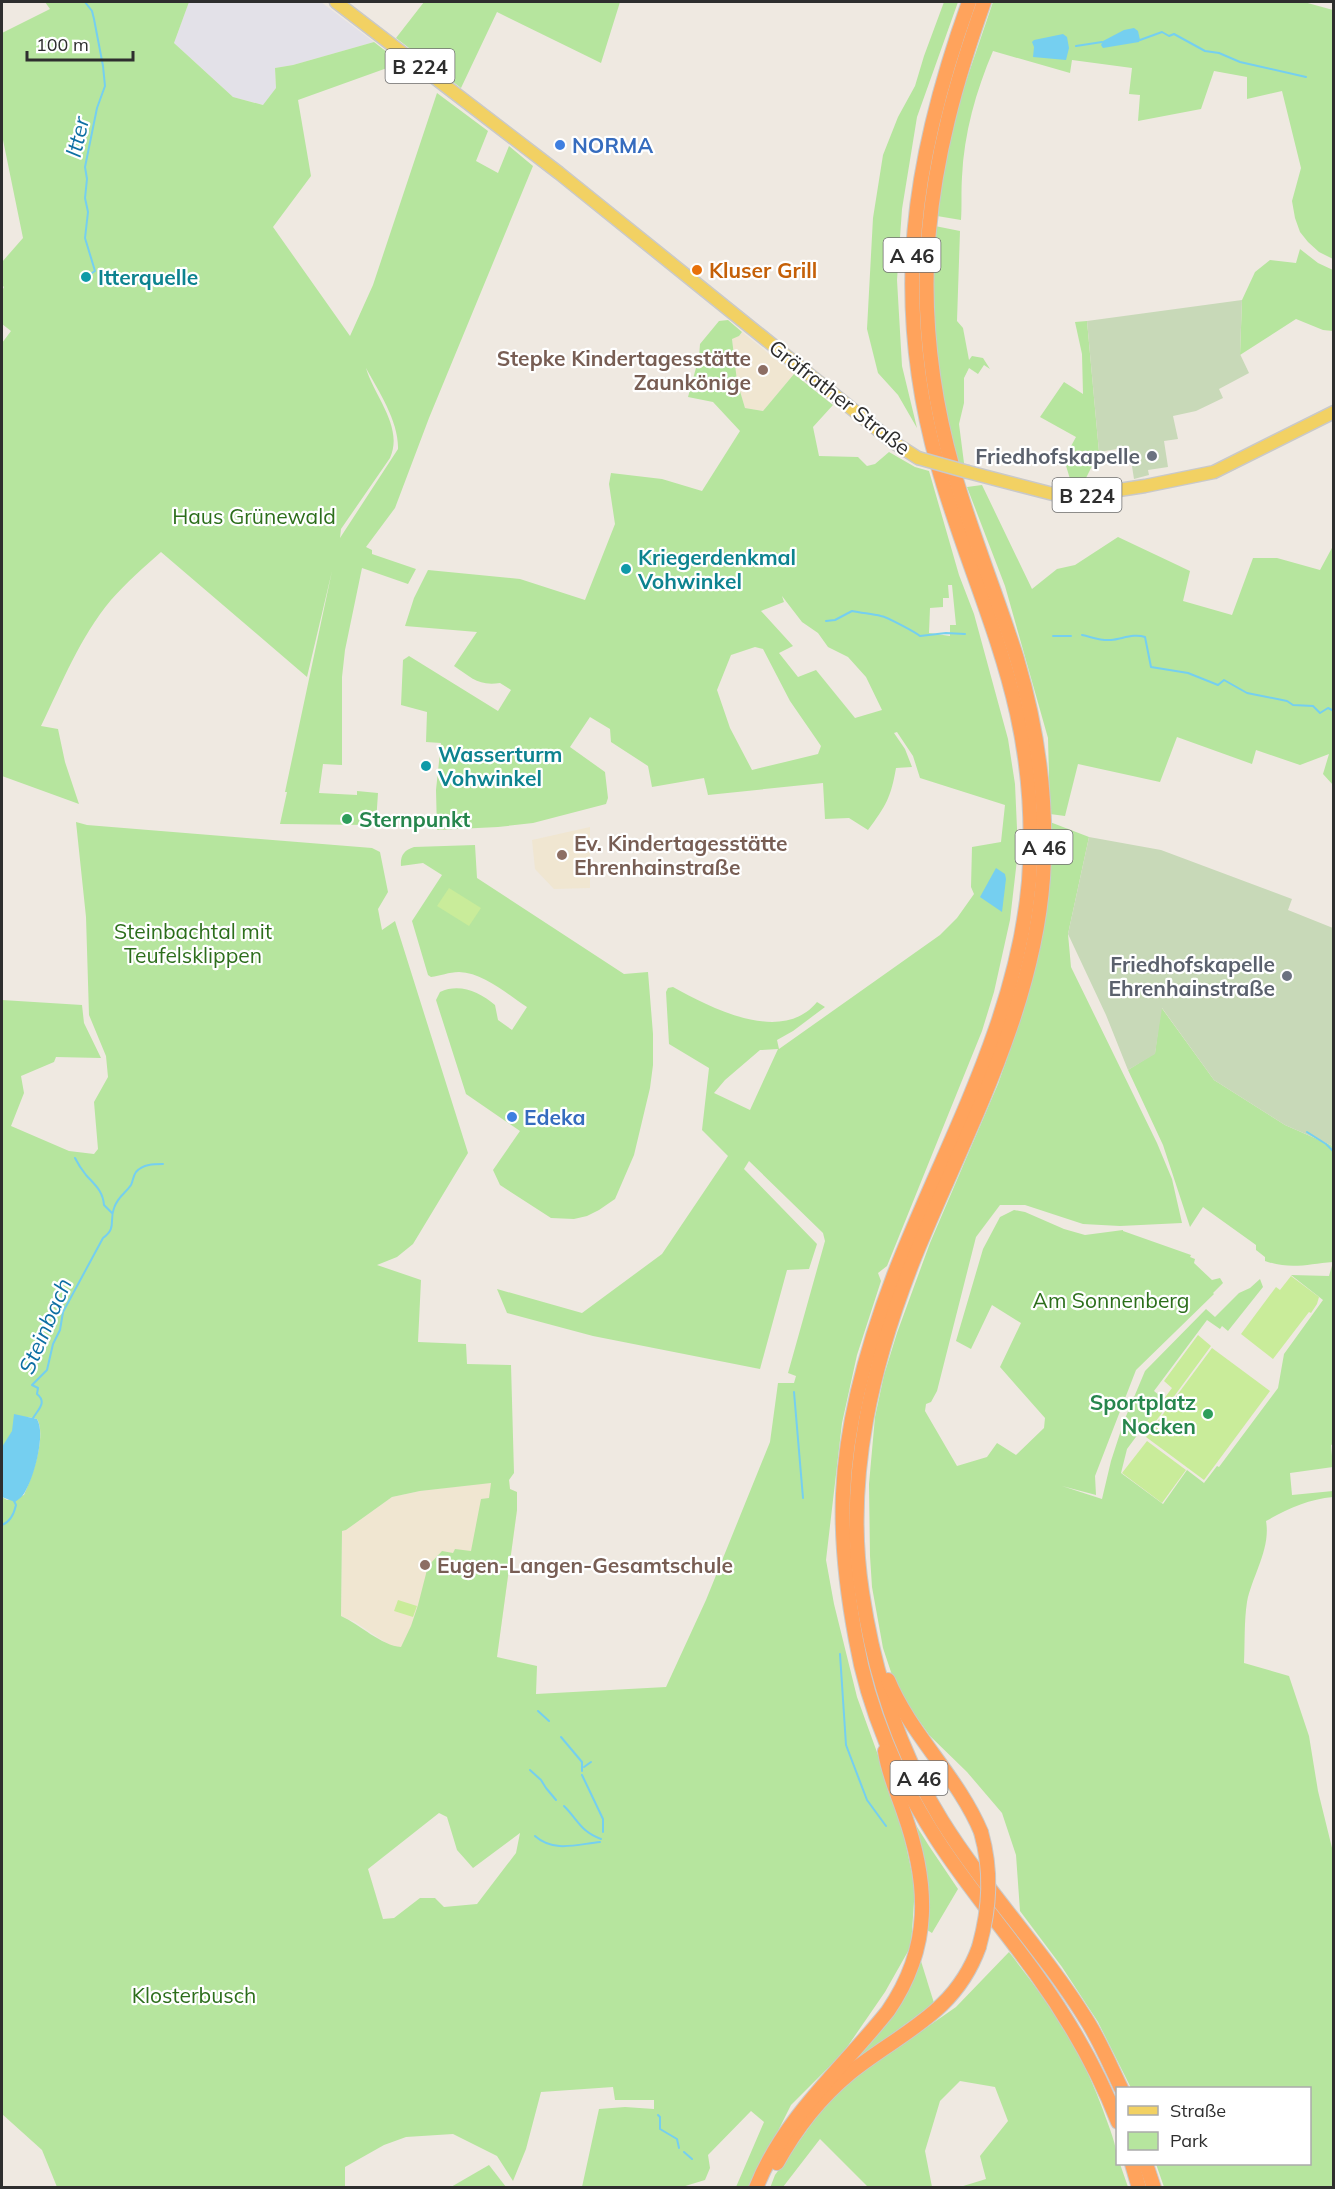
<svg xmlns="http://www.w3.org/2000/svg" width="1335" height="2189" font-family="Mulish,sans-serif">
<rect width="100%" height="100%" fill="#efe9e1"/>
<!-- industrial -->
<polygon fill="#e3e1e8" points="189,2 321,2 374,42 293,65 275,68 276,88 264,105 233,97 174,43"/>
<!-- education -->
<g fill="#f0e6d1">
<polygon points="742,332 794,374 763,411 745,408 737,381 732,338 739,336"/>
<polygon points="590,827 590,888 554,889 535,869 532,840"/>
<polygon points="509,1480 510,1489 517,1492 517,1510 497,1657 392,1647 355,1622 341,1616 342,1531 346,1530 392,1497 420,1491"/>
</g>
<!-- green -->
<g fill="#b6e59e" fill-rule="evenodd">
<path d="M45,2H189L174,43L233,97L263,105L276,88L275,68L293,65L374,42L401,63L298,100L311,176L273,227L350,336L373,285L437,93L488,131L476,161L498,173L509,146L533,166L429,418L395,508L366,547L372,550V554L416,569L408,584L362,568L345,650L342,677V765L323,764L319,793L357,795V791L378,793L376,823L372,825L280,824L287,792H285L332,571L307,677L161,552C144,567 126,583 111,600C80,637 62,683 41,726L58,729L65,762L79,804L2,776V343L11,331L2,324V291L4,287L2,285V262L23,238L2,135V33L50,9ZM366,368C379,392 399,422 398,449L340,538L341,529L390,458C404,427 374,396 366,368Z"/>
<polygon points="424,2 620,2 601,63 497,12 461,88 396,38"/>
<polygon points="944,2 958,2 917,117 902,209 897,280 902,366 917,428 898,395 878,373 867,329 873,218 883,155 898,117 915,86 924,56"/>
<path d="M993,2H1304L1333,10V259L1319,252L1308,242L1300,232L1295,218L1292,201L1301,168L1282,91L1247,99V77L1214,71L1201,109L1138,121L1140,95L1129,94L1132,68L1072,60L1070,73L993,51C976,91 964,133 962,177C961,192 962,205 961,220L937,216L946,160L959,102Z"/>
<path d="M935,226L960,231L957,321L963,328L969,360L972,356L983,358L990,369L984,365L978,374L969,368L964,378V403L959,424L964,463H958C936,379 931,313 935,226Z"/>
<polygon points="1300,249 1318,263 1333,270 1333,331 1323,330 1296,319 1240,355 1242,300 1255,272 1270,260 1296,263"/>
<path d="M728,320L742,332L739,336L732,339L737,381L745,408L763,411L794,374L833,405L813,427L819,456L858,457L867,466L875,464L889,452L915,467L929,471L959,575L974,614L1008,739L1015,784L1018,851L1010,920L994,992L982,1031L887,1266L878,1273L881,1281L857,1355L842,1423L826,1560L834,1604L857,1697L899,1813L915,1887L911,1946L885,1992L843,2053L791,2105L750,2187H736L764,2122L751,2111L708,2155L710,2168L705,2180L682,2187H582L599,2109L625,2107L654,2109V2100H615L613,2087L541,2092L526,2149L513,2181L497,2156L453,2134L406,2137L384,2145L345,2167V2187H57L42,2150L2,2114V1497L7,1500L24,1495C32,1478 47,1435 37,1419L28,1417L2,1481V1000L82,1005L84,1023L101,1058L56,1057L54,1062L21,1076L24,1093L11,1126L69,1151L94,1154L98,1149L94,1102L108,1077L106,1056L89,1015L86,917L76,822L87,825L372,848L380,852L388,892L378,909L382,930L395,921L468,1153L413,1244L397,1257L377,1265L421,1280L418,1342L466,1344L467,1364L511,1365L514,1473L509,1480L510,1489L517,1492V1510L497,1657L537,1666L536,1694L666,1687L706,1600L770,1442L778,1383H794L796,1376L788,1373L825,1241L823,1233L749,1161L744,1169L817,1244L809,1269L787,1270L760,1369L593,1336L507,1313L497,1289L582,1313L662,1254L728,1156L702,1130L709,1068L669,1044L666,992L668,988L673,987C711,1008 782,1045 817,1002L825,1007L793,1031L777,1040L779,1049L940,935L957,918L974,894L971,887L972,847L1001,842L1005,805L920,778L913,756L897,732L894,733L905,749L912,767L896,768C891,797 886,806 868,830L849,818L825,819L823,783L708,795L704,778L652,787L648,766L611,742L610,729L590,717L570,747L605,772L608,798L606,804L533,823L498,827L437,830L436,790L441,743L426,742L427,712L401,705L403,660L409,656L498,711L511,690L500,683C478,686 472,678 454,666L477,632L405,626L414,598L428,570L520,579L585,600L615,524L609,484L611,473L662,479L702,491L740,431L713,402L688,397L699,357L700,344L719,321ZM948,585H952L956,625H950V636L929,633L930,608L943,607V598H949ZM782,596L802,622L818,633L828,647L848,657L866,677L882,710L855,718L816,670L798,677L779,653L793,646L761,611L784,602ZM755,647L763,649L790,701L821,746L818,754L752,770L730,728L717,690L731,655ZM778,1049L750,1110L714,1093L725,1080L760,1050ZM491,1483L489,1498L481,1499L471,1551L455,1549L453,1553L442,1551L428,1566L418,1605L411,1626L401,1647C382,1646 359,1624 341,1616L342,1531L346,1530L392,1497L420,1491ZM439,1813L447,1817L457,1850L473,1868L520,1833L516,1853L477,1904L444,1907L435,1898H420L394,1918L383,1919L368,1869Z"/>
<polygon points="1087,321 1099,452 1082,486 1073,489 1064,459 1076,437 1040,417 1064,382 1083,394 1082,354 1075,322"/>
<polygon points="982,485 1032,589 1057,569 1075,565 1118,537 1190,571 1183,601 1232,615 1253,558 1277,558 1320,570 1333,546 1333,785 1323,774 1329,754 1300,765 1256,750 1252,764 1177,737 1160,782 1078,764 1065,816 1050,814 1048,738 1005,586 967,487"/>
<path d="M1050,822L1089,837L1068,934L1071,967L1157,1143L1172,1179L1182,1223L1120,1226L1083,1224L1025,1205H1000L976,1237L937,1391L931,1402L926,1404L925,1411L957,1466L987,1457L997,1443L1016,1455L1044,1428L1045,1418L1000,1367L1021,1323L992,1305L971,1349L956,1341L983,1249L1000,1217L1014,1210L1025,1212L1064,1229L1085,1235L1123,1230V1231L1191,1255L1190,1257L1195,1259L1194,1263L1212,1280L1220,1278L1223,1283L1213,1293L1214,1294L1136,1370L1095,1476L1096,1495L1062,1486L1102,1499L1111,1461L1124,1421L1145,1371L1206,1309L1215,1317L1239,1293L1250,1288L1260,1279L1263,1287L1228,1331L1222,1326L1220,1329L1207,1320L1154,1391L1164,1399L1127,1449L1121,1473L1163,1504L1187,1470L1204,1483L1217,1466L1219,1467L1278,1388L1284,1354L1323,1300L1291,1275L1329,1276L1333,1262C1308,1264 1291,1270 1265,1261V1257L1256,1250V1245L1203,1207L1190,1227L1163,1145L1128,1070L1155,1053L1161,1007L1214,1080L1285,1125L1333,1146L1334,1444L1331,1445L1333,1467L1290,1473L1292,1495L1333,1491V1497C1309,1499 1287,1509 1266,1521C1271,1549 1252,1576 1247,1602C1244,1621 1245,1643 1244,1663L1289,1676L1309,1736L1318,1791L1333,1852V2187H1164L1156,2164H1310V2088H1131L1098,2022L1062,1967L1020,1911L1016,1855L1002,1813L967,1772L930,1736L897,1690L883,1648L872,1587L870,1556L869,1484L875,1417L884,1375L897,1333L930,1243L998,1084L1023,1013L1043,934L1050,880L1052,852Z"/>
<path d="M475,845L477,878L624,974L648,972L653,1034V1065L650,1088L634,1155L615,1199L599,1210L587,1216L574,1219L551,1218L500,1185L493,1170L520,1131L466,1094L436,1000L440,992C460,983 479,992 495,1005L498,1020L512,1030L527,1007C507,994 484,973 459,972C449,972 440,976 431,977L428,975L412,921L442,875L423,863L401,866C400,856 404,850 414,847Z"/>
<polygon points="909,1814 929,1846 958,1889 932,1933 924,1928 929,1887 922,1851"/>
<path d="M1009,1952C1032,1982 1056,2013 1075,2047C1086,2067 1095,2089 1103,2110C1109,2127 1117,2145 1118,2164H1120L1128,2187H960L986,2179L980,2156L1008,2121L995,2087L960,2081L940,2101L925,2151L932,2187H868L820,2139L783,2187L770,2188L775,2175L830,2098L864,2071L956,2007Z"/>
<polygon points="920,1958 934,2003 845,2069"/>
<polygon points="489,2165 506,2187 451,2187"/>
</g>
<!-- cemetery -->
<g fill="#c8d9b8">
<polygon points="1242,300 1240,354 1249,373 1219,389 1223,398 1196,411 1173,416 1178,439 1164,441 1168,467 1148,470 1149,475 1134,479 1129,447 1099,452 1087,321"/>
<polygon points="1089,837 1161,850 1292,899 1288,910 1333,928 1333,1146 1285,1125 1214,1080 1162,1008 1155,1054 1128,1070 1106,1015 1068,934"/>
</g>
<!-- pitch -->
<g fill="#c9ec9a">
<polygon points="449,888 481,908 469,926 437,906"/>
<polygon points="1291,1276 1319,1297 1317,1304 1311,1313 1309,1312 1273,1359 1241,1334 1276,1287 1280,1290"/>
<polygon points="1198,1335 1211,1346 1145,1436 1139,1432 1172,1388 1164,1381"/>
<polygon points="1212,1348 1270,1391 1204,1480 1146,1437"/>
<polygon points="1147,1441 1186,1470 1162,1503 1122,1473"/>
<polygon points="398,1600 417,1606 413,1617 394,1611"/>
</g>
<!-- water -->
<g fill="#75cff0">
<polygon points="1134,28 1138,31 1140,40 1139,42 1103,48 1101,45 1103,41 1124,30"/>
<polygon points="1063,34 1067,37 1069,48 1066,60 1033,57 1034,47 1032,42 1034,40"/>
<polygon points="996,868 1005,874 1006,879 1002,912 980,897"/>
<path d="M14,1414L37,1419C46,1434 34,1477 25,1492C23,1496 19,1499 15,1502L2,1497V1447L12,1431Z"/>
</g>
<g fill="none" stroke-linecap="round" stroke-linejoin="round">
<!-- stream -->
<g stroke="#75cff0" stroke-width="2">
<polyline points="85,2 92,11 94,19 103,66 105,86 97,108 85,167 87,179 85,198 88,212 85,238 95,271 86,277"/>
<polyline points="1140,40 1162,32 1169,36 1174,34 1205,51 1219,53 1240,62 1306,77"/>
<polyline points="1076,46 1102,42"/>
<polyline points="1333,91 1334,92"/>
<path d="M826,621L835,620L852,611C862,613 872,614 881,616C887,617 915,632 920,636L946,633L965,634"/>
<path d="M1082,635C1092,637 1100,641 1111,640C1122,639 1134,633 1145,637L1151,667L1188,673L1218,685L1224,680L1247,693L1287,701L1293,705L1313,706L1320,713L1328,708L1334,711"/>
<polyline points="1053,636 1071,636"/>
<polyline points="1307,1132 1326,1144 1334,1152"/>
<path d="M75,1158C78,1164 82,1170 86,1175C95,1185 103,1191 104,1205L112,1213"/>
<polyline points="794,1392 803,1498"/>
<path d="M32,1420C37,1410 48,1403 37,1394L38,1388L32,1385L47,1370L53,1344L60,1330L63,1312L103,1238C117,1228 109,1221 114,1208C118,1196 125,1194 131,1185C133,1181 133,1176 136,1172C143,1164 154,1164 163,1164"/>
<path d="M2,1525C10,1522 14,1514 16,1505L14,1501"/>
<polyline points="840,1654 846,1745 867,1800 886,1826"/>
<polyline points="538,1711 549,1721"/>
<polyline points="561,1737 582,1762 582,1771"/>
<polyline points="584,1767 591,1762"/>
<polyline points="530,1770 541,1780 546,1788 556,1800"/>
<polyline points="582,1775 603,1819 603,1832"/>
<path d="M564,1806C578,1820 581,1832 601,1839"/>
<path d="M535,1836C554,1853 578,1844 600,1842"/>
<polyline points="658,2115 660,2117 660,2129 677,2139 679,2148"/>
<polyline points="684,2152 692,2159"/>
</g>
<defs>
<g id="major">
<polyline points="336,2 559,173 893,442 918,458"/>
<polyline points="968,472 1053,494 1073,497 1145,486 1214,472 1334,412"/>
</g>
<g id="highway">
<path d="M969,2C912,161 891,299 938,466C961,549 998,628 1017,713C1029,767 1033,826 1029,881C1017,1022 944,1146 894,1275C868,1344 846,1419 843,1494C841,1542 847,1592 856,1640C868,1709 898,1779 936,1838C966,1885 1003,1928 1036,1974C1069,2020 1097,2068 1118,2122"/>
<path d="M984,2C926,165 905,299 953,469C971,533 997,595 1017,659C1038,730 1048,804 1043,878C1033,1013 965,1133 915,1256C873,1362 844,1477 862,1592C874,1673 899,1751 942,1821C985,1890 1043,1950 1086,2019C1100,2041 1110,2065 1121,2088"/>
<path d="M888,1680C911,1735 958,1777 981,1832"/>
<path d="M777,2163C795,2130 821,2097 850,2073C901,2032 955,2014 979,1947"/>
<polyline points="1132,2164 1139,2188"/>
<polyline points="1146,2164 1154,2188"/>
<path d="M756,2188C784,2117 842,2069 888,2011C932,1947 929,1884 904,1813C897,1792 888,1773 885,1751"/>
</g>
</defs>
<!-- major casing -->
<use href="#major" stroke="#c9c9c9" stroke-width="15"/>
<!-- highway casing -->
<use href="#highway" stroke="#c9c9c9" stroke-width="16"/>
<!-- major -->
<use href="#major" stroke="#f2d163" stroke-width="12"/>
<!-- highway -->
<use href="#highway" stroke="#ffa35c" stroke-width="14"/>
<defs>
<polyline id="major-bridge" points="918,458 968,472"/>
<path id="highway-bridge" d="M979,1947C990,1907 992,1871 981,1832"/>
</defs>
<!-- major-bridge casing -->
<use href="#major-bridge" stroke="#c9c9c9" stroke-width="15" stroke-linecap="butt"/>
<!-- highway-bridge casing -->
<use href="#highway-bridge" stroke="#c9c9c9" stroke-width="16" stroke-linecap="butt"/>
<!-- major-bridge -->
<use href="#major-bridge" stroke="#f2d163" stroke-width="12"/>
<!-- highway-bridge -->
<use href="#highway-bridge" stroke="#ffa35c" stroke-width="14"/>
</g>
<!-- markers -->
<g fill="#3f7fe0" stroke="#fff" stroke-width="2">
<circle cx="560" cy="145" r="6"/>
<circle cx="512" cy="1117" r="6"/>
</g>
<circle fill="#e8710a" stroke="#fff" stroke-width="2" cx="697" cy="270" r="6"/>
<g fill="#0f9aa8" stroke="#fff" stroke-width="2">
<circle cx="86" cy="277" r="6"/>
<circle cx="626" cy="569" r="6"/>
<circle cx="426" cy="766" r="6"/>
</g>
<g fill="#8d6e63" stroke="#fff" stroke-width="2">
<circle cx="763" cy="370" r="6"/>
<circle cx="562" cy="855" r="6"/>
<circle cx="425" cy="1565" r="6"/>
</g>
<g fill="#6b7280" stroke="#fff" stroke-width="2">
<circle cx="1152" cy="456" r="6"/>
<circle cx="1287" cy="976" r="6"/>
</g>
<g fill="#2e9e5b" stroke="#fff" stroke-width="2">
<circle cx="347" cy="819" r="6"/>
<circle cx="1208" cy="1414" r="6"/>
</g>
<g text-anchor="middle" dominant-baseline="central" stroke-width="4.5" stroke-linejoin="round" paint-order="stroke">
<!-- shield labels -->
<g fill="#fff" stroke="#6d6d6d" stroke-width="1.5">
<rect x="385.5" y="49" width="69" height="34" rx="4.5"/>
<rect x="883.5" y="238" width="57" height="34" rx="4.5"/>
<rect x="1052.5" y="478" width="69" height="34" rx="4.5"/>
<rect x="1015.5" y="830" width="57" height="34" rx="4.5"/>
<rect x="890.5" y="1761" width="57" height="34" rx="4.5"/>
</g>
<g font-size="20" font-weight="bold" fill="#2e2e2e">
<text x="420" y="66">B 224</text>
<text x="912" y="255">A 46</text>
<text x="1087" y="495">B 224</text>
<text x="1044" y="847">A 46</text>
<text x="919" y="1778">A 46</text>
</g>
<!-- shop labels -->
<g font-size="21" font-weight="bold" fill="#366cbe" stroke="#fff" text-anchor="start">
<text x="572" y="145">NORMA</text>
<text x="524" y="1117">Edeka</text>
</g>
<!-- food labels -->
<g font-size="21" font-weight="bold" fill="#c56008" stroke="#fff" text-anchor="start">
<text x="709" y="270">Kluser Grill</text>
</g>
<!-- culture labels -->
<g font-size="21" font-weight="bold" fill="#0d838f" stroke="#fff" text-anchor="start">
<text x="98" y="277">Itterquelle</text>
<text x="638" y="557">Kriegerdenkmal<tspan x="638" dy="24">Vohwinkel</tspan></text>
<text x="438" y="754">Wasserturm<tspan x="438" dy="24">Vohwinkel</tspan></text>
</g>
<!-- education labels -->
<g font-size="21" font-weight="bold" fill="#785e54" stroke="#fff" text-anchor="start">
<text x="751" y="358" text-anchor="end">Stepke Kindertagesstätte<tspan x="751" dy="24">Zaunkönige</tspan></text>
<text x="574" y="843">Ev. Kindertagesstätte<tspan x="574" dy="24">Ehrenhainstraße</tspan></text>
<text x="437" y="1565">Eugen-Langen-Gesamtschule</text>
</g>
<!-- street labels -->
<g font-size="21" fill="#2e2e2e" stroke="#fff">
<text transform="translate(840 397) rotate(38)">Gräfrather Straße</text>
</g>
<!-- worship labels -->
<g font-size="21" font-weight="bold" fill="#5b616d" stroke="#fff" text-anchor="end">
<text x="1140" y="456">Friedhofskapelle</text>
<text x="1275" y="964">Friedhofskapelle<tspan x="1275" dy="24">Ehrenhainstraße</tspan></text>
</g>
<!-- park labels -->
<g font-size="21" fill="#2c6e1b" stroke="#fff">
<text x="254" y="516">Haus Grünewald</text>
<text x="193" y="931">Steinbachtal mit<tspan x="193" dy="24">Teufelsklippen</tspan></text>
<text x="1111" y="1300">Am Sonnenberg</text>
<text x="194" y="1995">Klosterbusch</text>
</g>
<!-- leisure labels -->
<g font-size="21" font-weight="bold" fill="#27864d" stroke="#fff" text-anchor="start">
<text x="359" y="819">Sternpunkt</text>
<text x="1196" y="1402" text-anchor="end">Sportplatz<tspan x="1196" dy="24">Nocken</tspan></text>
</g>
<!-- water labels -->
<g font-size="22" font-style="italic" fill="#0d6fa3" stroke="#fff">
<text transform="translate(77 137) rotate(-77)">Itter</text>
<text transform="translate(45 1326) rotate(-67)">Steinbach</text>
</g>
</g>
<!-- border -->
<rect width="1335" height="2189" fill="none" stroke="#2e2e2e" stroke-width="6"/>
<!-- legend -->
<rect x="1116" y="2087" width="195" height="78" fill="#ffffff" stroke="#ababab" stroke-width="1.5"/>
<rect x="1128" y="2106" width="30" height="9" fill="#f2d163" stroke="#ababab" stroke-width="1.5"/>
<text x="1170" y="2117" font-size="18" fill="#2e2e2e">Straße</text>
<rect x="1128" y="2132" width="30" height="18" fill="#b6e59e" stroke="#ababab" stroke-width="1.5"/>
<text x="1170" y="2147" font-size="18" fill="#2e2e2e">Park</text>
<!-- scale -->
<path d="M27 51v9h106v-9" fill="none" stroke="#2e2e2e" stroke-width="3"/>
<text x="36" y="51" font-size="18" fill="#2e2e2e" stroke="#ffffff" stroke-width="4.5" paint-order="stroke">100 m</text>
</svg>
